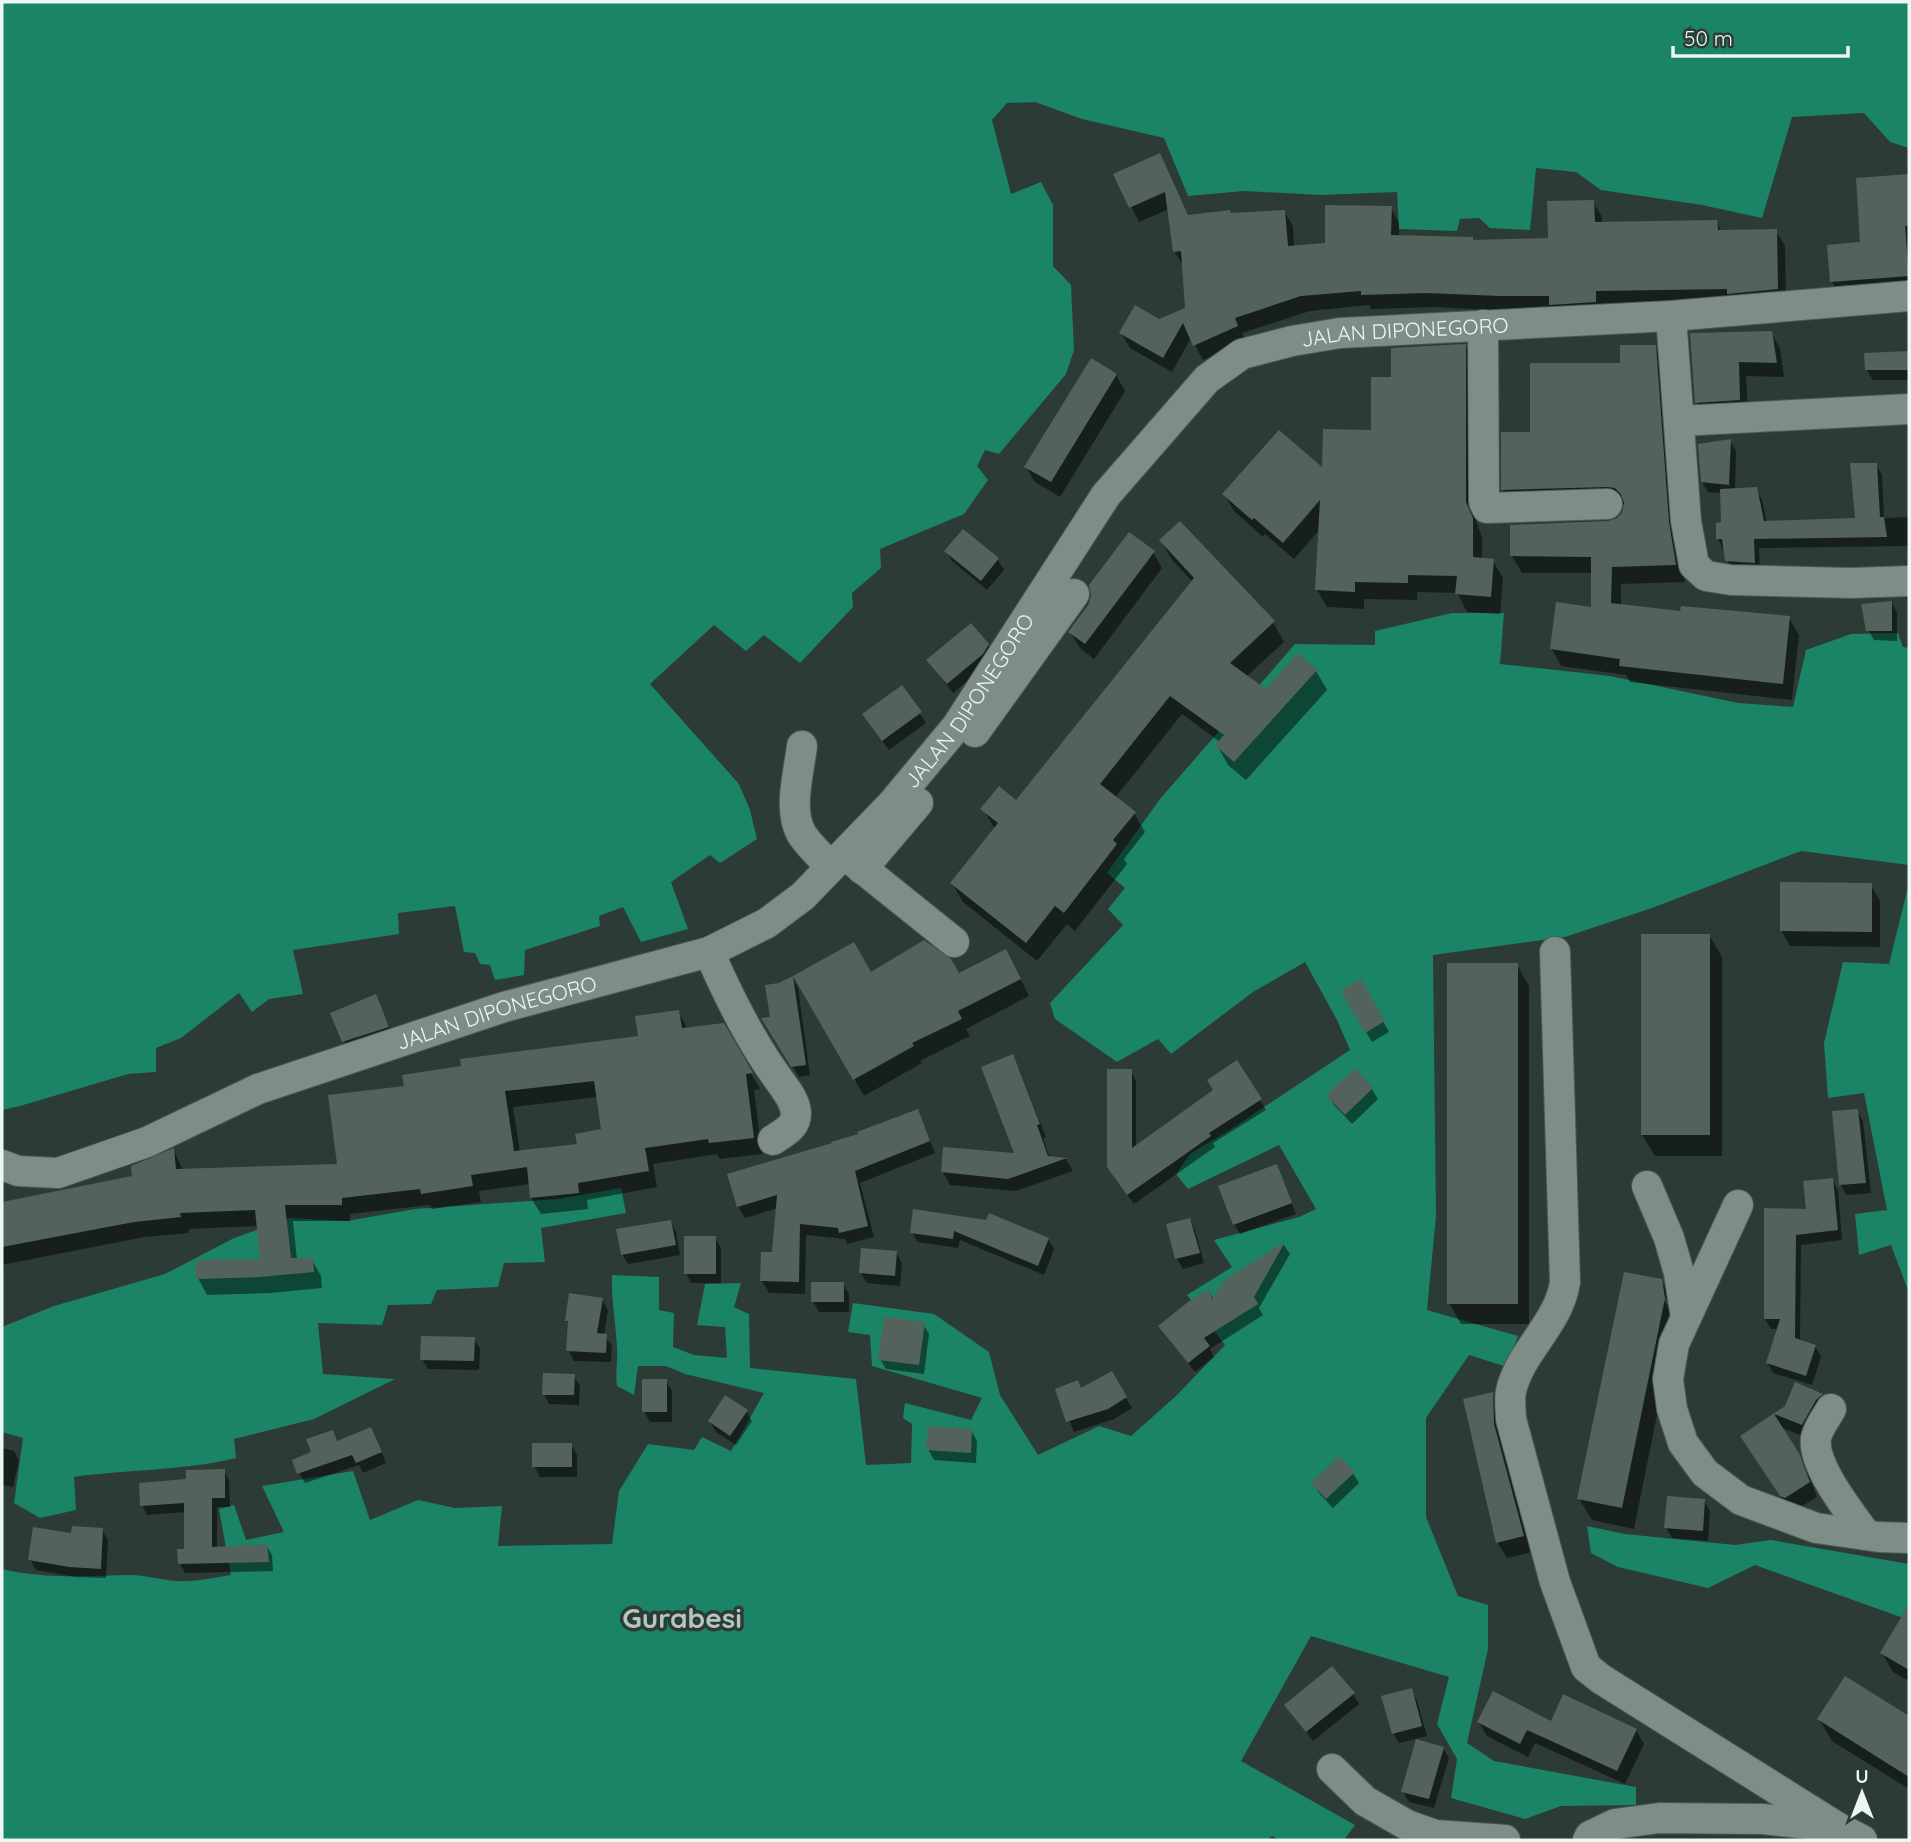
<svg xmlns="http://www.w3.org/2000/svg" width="1911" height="1842" font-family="Quicksand,sans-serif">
<rect width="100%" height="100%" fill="#2c3b35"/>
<!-- forest -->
<g fill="#1b8366">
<polygon points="2,2 1909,2 1909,148 1890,142 1864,113 1792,117 1762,218 1702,205 1601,190 1576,172 1536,168 1530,230 1490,228 1479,218 1460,219 1457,231 1399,229 1397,192 1321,195 1244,191 1188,196 1164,138 1082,119 1035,102 1007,103 992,120 1011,194 1041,182 1053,205 1053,266 1071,285 1074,350 1066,374 999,454 985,450 977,466 988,480 964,514 880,549 881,568 852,593 853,607 800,663 764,635 746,651 714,625 650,684 739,784 750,810 757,839 720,863 710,855 671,882 688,929 641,942 623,907 599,916 600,926 525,950 524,975 495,980 490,965 480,964 475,953 464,952 455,906 398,913 399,934 293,950 303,994 269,999 252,1012 239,993 181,1038 156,1048 156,1072 128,1074 20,1106 2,1110"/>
<path d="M1452,613H1504L1500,664L1610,676L1738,703L1793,707L1806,650L1851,634L1898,633L1903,647L1909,648V865L1801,851L1652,908L1565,937L1433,955L1436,1216L1427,1310L1518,1336L1507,1367L1469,1355L1426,1418V1517L1458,1596L1488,1605V1649L1467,1743L1494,1761L1636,1787V1805L1561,1806L1525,1819L1451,1798L1457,1759L1437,1724L1449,1677L1311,1636L1241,1761L1355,1825L1344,1840H1280L1272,1836L1267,1840H2V1569C42,1579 88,1576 130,1575C146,1575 162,1580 177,1581C195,1582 214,1578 231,1575L219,1509L234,1505L246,1540L284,1532L262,1486L353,1471L370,1520L418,1500L455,1508L502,1506L498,1546L612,1544L619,1491L648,1444L694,1450L702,1437L731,1451L764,1393L685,1374L666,1366H638L634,1395L617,1386C615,1373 618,1362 617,1348C616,1323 611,1300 612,1275L659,1277V1310L674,1313L673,1347L694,1355L727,1358L725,1327L697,1325L705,1284L741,1283L734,1307L749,1314L750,1368L856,1379L866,1465L911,1463L912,1424L903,1418L905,1403L971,1420L982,1398L872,1366L870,1335L848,1332L853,1303L934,1314L989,1352L1000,1395L1038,1455L1099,1426L1131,1436L1176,1396L1225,1345L1187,1295L1232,1267L1214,1240L1299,1217L1316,1209L1279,1145L1188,1189L1176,1174L1190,1154L1231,1129L1350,1050L1337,1020L1305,962L1253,992L1171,1054L1158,1039L1117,1062L1055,1019L1050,1003L1123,925L1108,909L1125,888L1107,873L1160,799L1295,644L1375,645V631Z"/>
<polygon points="1909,883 1909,1293 1891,1245 1859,1255 1855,1214 1887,1210 1864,1093 1828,1098 1824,1043 1843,962 1889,964"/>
<path d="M621,1188L626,1213L541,1228L545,1262L504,1263L498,1287L437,1290L431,1304L388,1305L382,1325L318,1323L323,1374L395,1379L314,1419L234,1439L236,1458C184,1471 128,1469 74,1477L76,1510L40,1518L14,1503L23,1438L2,1432V1327L54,1306L165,1274L234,1238L290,1218L347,1221L415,1209L558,1199Z"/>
<polygon points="1587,1526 1625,1534 1735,1545 1771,1540 1909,1564 1909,1620 1755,1565 1708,1588 1618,1567 1591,1553"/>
</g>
<!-- shadow -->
<g fill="#0007" fill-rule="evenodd">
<polygon points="1159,155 1189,217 1284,211 1293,226 1294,247 1326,244 1391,208 1399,223 1399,237 1474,242 1550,240 1593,202 1602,217 1602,224 1716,222 1722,232 1776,231 1785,246 1786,304 1509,311 1436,307 1371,309 1369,305 1310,311 1242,333 1246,341 1203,360 1191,338 1172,372 1130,348 1121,333 1187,309 1183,266 1174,251 1169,209 1139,222 1115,175"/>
<polygon points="1909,176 1909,292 1841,297 1832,282 1862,244 1857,180"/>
<polygon points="1771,333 1780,348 1784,377 1746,376 1748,415 1705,417 1697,402 1692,335"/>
<polygon points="1465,346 1475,363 1476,521 1482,537 1482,560 1493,561 1503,578 1500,614 1467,612 1457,593 1417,592 1417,600 1364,599 1364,609 1327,607 1317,590 1320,529 1294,559 1265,534 1263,537 1234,511 1224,494 1324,471 1373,432 1393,379"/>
<polygon points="1655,347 1664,364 1677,541 1685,582 1621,584 1621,605 1682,613 1789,618 1799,635 1792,700 1630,682 1626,675 1561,666 1552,649 1593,609 1593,573 1522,573 1512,556 1618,520 1624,514 1626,505 1618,503 1513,506 1503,490 1532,434 1622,365"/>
<polygon points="1909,353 1909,380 1873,380 1867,370 1866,354"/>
<polygon points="1116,375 1125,391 1060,497 1035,482 1026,467"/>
<polygon points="1730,441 1736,451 1735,490 1756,489 1762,500 1767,523 1857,519 1876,465 1882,475 1884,518 1909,517 1909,546 1759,548 1760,573 1732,571 1718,538 1722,524 1722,493 1708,492 1702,482"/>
<polygon points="963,531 998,560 1004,570 987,590 952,561 946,551"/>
<polygon points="1161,541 1273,622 1284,642 1246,677 1266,691 1316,671 1327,690 1246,780 1228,765 1217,745 1220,742 1182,714 1115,798 1134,813 1145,832 1124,859 1127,864 1075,931 1067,924 1037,961 963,902 952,883 995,829 983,809 1016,802 1193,582 1172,560"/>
<polygon points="1153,552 1162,568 1094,659 1080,648 1070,632"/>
<polygon points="1892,603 1897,613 1897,641 1874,640 1868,630"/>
<polygon points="988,645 994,656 988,664 953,693 929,661"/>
<polygon points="902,687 926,723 889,750 870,725"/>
<polygon points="1871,885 1880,901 1880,947 1790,946 1781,930"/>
<polygon points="1709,935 1722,957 1722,1156 1655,1156 1642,1135"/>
<polygon points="1517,965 1529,986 1529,1324 1461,1324 1449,1303"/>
<polygon points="1015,968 1029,996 966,1029 970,1036 920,1061 922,1063 864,1096 796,976 959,975"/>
<polygon points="792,978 798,988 810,1075 799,1077 764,1020 772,1019 780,985"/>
<polygon points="1361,982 1389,1032 1372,1042 1343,992"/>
<polygon points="375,996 394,1037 350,1052 333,1014"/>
<path d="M678,1011L687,1028L723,1025L760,1089L754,1090L762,1154L720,1159L717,1154L653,1164L657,1187L587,1200L588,1209L541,1214L531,1198L530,1184L479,1191L481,1202L432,1209L430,1205L350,1214V1221H293L297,1260H312L321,1276L322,1288L270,1293L207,1295L198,1278L262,1261L258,1226L189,1229V1233L144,1237L2,1265V1204L134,1178L174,1151L183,1170L339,1166L406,1087L640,1037ZM598,1097L603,1131L579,1145L520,1152L513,1107Z"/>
<polygon points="1012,1057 1019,1069 1046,1137 1043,1138 1050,1158 1066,1159 1073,1171 1016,1191 950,1185 943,1172 1017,1155"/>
<polygon points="1131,1071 1136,1081 1136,1147 1260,1100 1266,1110 1213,1143 1215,1147 1134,1204 1114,1177"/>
<polygon points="1372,1089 1378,1099 1352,1124 1334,1105 1328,1095"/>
<polygon points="917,1111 935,1153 860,1183 874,1237 847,1244 845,1239 806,1235 805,1294 769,1293 762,1281 774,1254 778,1208 745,1218 738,1206 860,1135"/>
<polygon points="1857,1111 1863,1121 1871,1193 1846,1195 1841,1185"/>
<polygon points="1276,1166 1296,1214 1240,1234 1234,1224"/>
<polygon points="1832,1180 1838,1190 1842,1240 1801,1245 1800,1341 1815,1346 1821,1357 1812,1385 1773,1373 1767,1362 1779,1329 1771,1329 1765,1319 1766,1210 1808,1211"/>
<polygon points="914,1211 1048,1239 1054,1249 1044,1275 960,1240 958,1248 917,1242 912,1232"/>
<polygon points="1190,1220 1195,1230 1204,1263 1183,1269 1177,1259 1168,1225"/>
<polygon points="671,1222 676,1232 680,1255 628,1264 622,1254"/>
<polygon points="715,1238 721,1248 721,1283 691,1283 686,1273"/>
<polygon points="1284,1245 1290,1254 1259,1308 1263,1315 1210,1349 1214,1357 1195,1372 1160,1327 1209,1291 1214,1301 1225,1281"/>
<polygon points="896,1252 902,1263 900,1286 867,1283 861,1273"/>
<polygon points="1661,1281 1674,1302 1675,1312 1667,1298 1663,1298 1676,1321 1634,1529 1592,1520 1579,1499"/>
<polygon points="843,1284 849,1294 849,1312 819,1312 813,1302"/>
<polygon points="602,1300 608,1310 604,1335 612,1346 611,1362 574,1361 568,1350 570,1325 567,1321"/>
<polygon points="923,1324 929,1334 924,1374 886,1369 880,1359"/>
<polygon points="474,1339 480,1349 479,1370 428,1369 422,1359"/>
<polygon points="1111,1373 1132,1408 1114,1419 1074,1432 1057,1390 1082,1390"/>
<polygon points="574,1376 580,1386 579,1405 549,1404 544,1394"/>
<polygon points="666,1381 672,1391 672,1422 650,1422 644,1412"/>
<polygon points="1492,1394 1501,1409 1532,1552 1507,1558 1497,1542"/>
<polygon points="1822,1395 1830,1409 1810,1439 1780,1427 1807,1469 1817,1497 1794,1511 1790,1510 1742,1436 1787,1407"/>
<polygon points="746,1411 752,1421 736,1445 716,1432 710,1421"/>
<polygon points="971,1430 977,1441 976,1463 934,1460 928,1449"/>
<polygon points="332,1432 338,1443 376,1439 386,1463 363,1473 359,1465 305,1483 299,1473"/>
<polygon points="571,1445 577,1455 577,1477 540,1477 534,1466"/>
<polygon points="2,1448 14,1451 19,1461 13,1487 2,1485"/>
<polygon points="224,1471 229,1480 230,1507 217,1507 217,1549 266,1545 272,1555 273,1571 185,1573 180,1564 186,1551 186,1512 147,1515 142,1505 188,1481"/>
<polygon points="1353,1473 1359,1483 1333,1508 1319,1493 1313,1483"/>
<polygon points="1704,1501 1710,1511 1708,1541 1672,1538 1666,1527"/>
<polygon points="102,1530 108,1540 106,1578 75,1577 36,1570 30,1560 73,1535"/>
<polygon points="1902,1620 1909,1625 1909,1681 1893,1672 1882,1653"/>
<polygon points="1845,1678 1909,1718 1909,1789 1832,1741 1819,1719"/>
<polygon points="1411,1690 1417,1701 1427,1736 1399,1743 1393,1733"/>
<polygon points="1353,1694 1359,1704 1313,1741 1286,1705"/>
<polygon points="1479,1722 1551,1723 1636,1730 1644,1744 1625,1784 1535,1743 1528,1757 1487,1736"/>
<polygon points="1443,1748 1449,1758 1434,1808 1409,1802 1403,1792"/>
</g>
<!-- building -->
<g fill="#53635c" fill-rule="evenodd">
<polygon points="1160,153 1188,215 1230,210 1231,213 1285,210 1288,246 1325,243 1325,205 1392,206 1391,235 1473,237 1473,240 1548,238 1547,201 1594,200 1595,222 1717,220 1718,230 1777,229 1778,289 1727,294 1727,289 1596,291 1596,302 1549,305 1549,296 1500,296 1426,293 1361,295 1361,291 1301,296 1235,318 1238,326 1193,346 1183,323 1163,358 1119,333 1135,305 1159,319 1185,308 1181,251 1173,252 1165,192 1129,208 1113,174"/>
<polygon points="1909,174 1909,226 1905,226 1909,276 1830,282 1827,245 1860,242 1856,178"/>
<polygon points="1772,331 1777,363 1739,362 1740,400 1695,403 1690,333"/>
<polygon points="1466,344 1466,502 1473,518 1473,557 1494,559 1491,597 1455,594 1457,576 1408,575 1408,583 1355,582 1355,592 1315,590 1320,500 1283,543 1254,518 1252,520 1222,494 1279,430 1322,467 1323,429 1371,430 1371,377 1391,377 1391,348"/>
<polygon points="1620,345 1656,345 1669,522 1676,565 1612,567 1611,603 1680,611 1681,606 1790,616 1783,684 1619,666 1620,659 1550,649 1556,602 1591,607 1591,557 1510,556 1510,525 1608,521 1617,518 1622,513 1624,503 1621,494 1615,488 1607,487 1501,490 1501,432 1530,432 1530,363 1620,363"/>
<polygon points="1909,351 1909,370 1865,370 1864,353"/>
<polygon points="1091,358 1117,374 1051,482 1024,467"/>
<polygon points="1731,439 1729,485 1701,482 1698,444"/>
<polygon points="1850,463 1877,463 1880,517 1884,517 1887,537 1754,539 1755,563 1725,561 1722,539 1716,539 1716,523 1721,522 1720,489 1757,487 1764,521 1855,518"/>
<polygon points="1180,521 1275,621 1230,663 1266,689 1298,653 1317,670 1234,762 1215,745 1224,735 1170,696 1100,784 1136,812 1113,840 1117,844 1064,913 1055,906 1026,943 950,883 998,823 980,809 999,786 1016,800 1194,578 1159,540"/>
<polygon points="963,529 999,558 981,581 944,551"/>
<polygon points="1129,532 1155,551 1085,644 1068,632 1089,604 1091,595 1089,585"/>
<polygon points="1892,601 1892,631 1866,631 1861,604"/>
<polygon points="971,623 989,644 983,654 947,684 926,660"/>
<polygon points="902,685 922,712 882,741 862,714"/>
<polygon points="1780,882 1872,883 1872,932 1780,931"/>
<rect x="1641" y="934" width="69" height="201"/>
<polygon points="924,940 951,959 959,973 1006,949 1021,979 958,1011 962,1019 912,1043 914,1046 853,1080 793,976 854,942 871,972"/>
<rect x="1447" y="963" width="71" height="341"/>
<polygon points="793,976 806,1065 791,1067 761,1018 770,1017 765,985 779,983"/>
<polygon points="1361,979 1385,1021 1365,1033 1341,991"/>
<polygon points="376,994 389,1027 342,1042 330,1013"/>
<path d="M679,1010L682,1028L724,1023L753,1073L746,1074L754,1138L709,1143L708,1139L645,1148L649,1171L578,1183L579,1193L530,1198L527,1167L471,1175L473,1186L421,1194L420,1189L342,1198V1205H285L291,1258H313L314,1272L260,1277L196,1279V1260L260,1259L255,1210L180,1213L181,1217L134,1222L2,1247V1202L132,1176L131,1166L174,1148L176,1169L337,1164L328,1095L404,1086L402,1075L461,1066L460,1059L638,1036L635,1016ZM594,1081L601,1129L575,1134L577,1144L514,1151L505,1091Z"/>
<polygon points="1013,1054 1040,1124 1037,1125 1048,1156 1067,1158 1008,1179 941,1172 943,1147 1014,1153 981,1067"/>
<polygon points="1237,1060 1262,1099 1209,1133 1211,1136 1127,1195 1107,1167 1107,1069 1132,1069 1132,1148 1213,1090 1207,1080"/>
<polygon points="1355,1068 1373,1088 1345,1115 1326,1095"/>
<polygon points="918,1109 930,1141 855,1171 868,1226 839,1233 838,1228 800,1224 799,1282 760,1281 761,1252 772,1252 777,1195 737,1207 727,1174 832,1143 831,1142 858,1134 857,1132"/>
<polygon points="1858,1109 1866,1183 1839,1185 1832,1111"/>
<polygon points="1277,1164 1292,1203 1233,1225 1218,1186"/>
<polygon points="1833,1178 1838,1230 1796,1235 1795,1338 1816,1345 1806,1376 1766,1363 1780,1319 1764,1319 1764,1208 1806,1209 1803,1181"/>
<polygon points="913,1209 986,1220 989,1213 1049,1238 1038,1266 954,1231 953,1239 910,1233"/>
<polygon points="1190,1218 1200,1253 1175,1259 1166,1224"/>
<polygon points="671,1220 676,1245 621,1255 616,1229"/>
<rect x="684" y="1236" width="32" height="38"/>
<polygon points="1285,1242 1254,1297 1258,1304 1204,1338 1210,1346 1188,1363 1158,1326 1188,1302 1209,1289 1212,1300 1224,1280"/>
<polygon points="861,1248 897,1251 895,1276 859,1273"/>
<polygon points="1624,1272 1662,1279 1665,1298 1622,1508 1577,1499"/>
<rect x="811" y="1282" width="33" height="20"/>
<polygon points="569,1293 603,1298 597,1333 607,1334 606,1353 566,1351 568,1321 565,1321"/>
<polygon points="884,1317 925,1322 919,1365 878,1360"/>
<polygon points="421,1336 475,1337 474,1361 420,1360"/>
<polygon points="1112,1371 1127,1397 1108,1409 1066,1422 1055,1389 1078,1380 1081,1388"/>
<polygon points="543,1373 575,1374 574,1395 542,1395"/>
<rect x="642" y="1379" width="25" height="33"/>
<polygon points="1795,1382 1823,1394 1816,1400 1802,1425 1774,1414 1799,1453 1810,1482 1785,1498 1780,1496 1740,1436 1785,1406"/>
<polygon points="1493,1392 1494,1424 1524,1536 1496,1543 1463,1399"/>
<polygon points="725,1395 748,1410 730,1436 708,1421"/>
<polygon points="928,1426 972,1429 971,1453 926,1450"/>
<polygon points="371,1427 382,1452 356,1463 352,1455 297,1474 292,1460 311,1452 306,1439 333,1430 337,1441"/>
<rect x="532" y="1443" width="40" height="24"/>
<polygon points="1339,1456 1355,1472 1326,1499 1311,1483"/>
<polygon points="225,1469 225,1498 212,1498 212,1547 267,1544 269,1562 178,1564 177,1549 184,1549 184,1503 140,1506 139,1483 186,1479 186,1470"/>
<polygon points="1667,1496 1705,1499 1703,1531 1664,1528"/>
<polygon points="72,1526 103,1528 101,1569 69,1567 28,1560 33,1527 71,1533"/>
<polygon points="1909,1604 1909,1670 1880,1653"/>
<polygon points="1332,1666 1355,1693 1306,1732 1284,1705"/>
<polygon points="1845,1676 1909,1716 1909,1777 1817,1719"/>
<polygon points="1412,1688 1422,1726 1392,1734 1381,1696"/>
<polygon points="1493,1691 1551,1721 1563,1694 1637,1729 1617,1771 1527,1730 1520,1744 1477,1722"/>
<polygon points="1416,1739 1444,1747 1429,1799 1401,1792"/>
</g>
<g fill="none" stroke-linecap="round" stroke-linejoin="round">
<defs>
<g id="minor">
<polyline points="1671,316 1686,521 1694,565 1706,576 1731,580 1851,583 1909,581"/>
<polyline points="1483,325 1484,502 1487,508 1607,504"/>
<polyline points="1680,421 1909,409"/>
<polyline points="975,732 1074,594"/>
<path d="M802,746C799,772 788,809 801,833C808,845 821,856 830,866"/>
<polyline points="848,857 954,942"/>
<polyline points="862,869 918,803"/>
<path d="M709,952C729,997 750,1040 779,1080C786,1090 795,1100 796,1113C796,1128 784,1132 773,1140"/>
<path d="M1555,952L1565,1282C1559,1324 1520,1351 1511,1391C1509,1400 1511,1411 1511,1419L1555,1582L1586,1667L1601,1679L1837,1827"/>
<path id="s1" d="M2,1165L18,1171L58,1173L147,1142L258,1089L504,1007L709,952L767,923L803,896L892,804L957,726L1106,495L1207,379L1242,354L1292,341L1340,333L1671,316L1909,296"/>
<polyline points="1647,1186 1669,1238 1679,1273 1686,1318"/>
<polyline points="1738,1205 1674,1344 1668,1379 1672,1409 1683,1443 1705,1473 1741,1500 1816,1528 1879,1537 1909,1538"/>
<path d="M1831,1409C1826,1418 1818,1428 1816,1438C1812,1466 1851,1513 1866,1535"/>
<polyline points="1332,1769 1365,1801 1407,1825 1435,1835 1505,1840"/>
<polyline points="1588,1840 1590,1836 1615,1824 1659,1818 1763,1819 1837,1827 1862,1840"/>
</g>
</defs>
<!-- minor casing -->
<use href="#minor" stroke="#4c5954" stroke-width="32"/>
<!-- minor -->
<use href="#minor" stroke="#7e8e87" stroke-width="30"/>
</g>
<g text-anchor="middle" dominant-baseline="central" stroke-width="7" stroke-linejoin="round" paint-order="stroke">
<!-- street labels -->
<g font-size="21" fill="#ecf6f2" stroke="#2c3b35">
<text stroke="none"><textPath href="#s1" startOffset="1722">JALAN DIPONEGORO</textPath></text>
<text stroke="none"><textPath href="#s1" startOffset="1113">JALAN DIPONEGORO</textPath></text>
<text stroke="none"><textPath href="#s1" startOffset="525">JALAN DIPONEGORO</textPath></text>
</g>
<!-- district labels -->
<g font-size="28" font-weight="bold" fill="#b4c6be" stroke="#2c3b35">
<text x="682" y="1617">Gurabesi</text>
</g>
</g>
<!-- border -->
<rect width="1911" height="1842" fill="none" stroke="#ecf6f2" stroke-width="7"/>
<!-- north arrow -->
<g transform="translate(1862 1793)" stroke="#2c3b35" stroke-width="5" paint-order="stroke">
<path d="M0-5L12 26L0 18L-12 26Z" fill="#ecf6f2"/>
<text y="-10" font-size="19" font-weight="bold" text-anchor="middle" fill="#ecf6f2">U</text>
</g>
<!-- scale -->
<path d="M1673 46v10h175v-10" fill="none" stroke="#ecf6f2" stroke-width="3.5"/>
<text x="1684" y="46" font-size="21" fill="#ecf6f2" stroke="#2c3b35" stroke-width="5" paint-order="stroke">50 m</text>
</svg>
